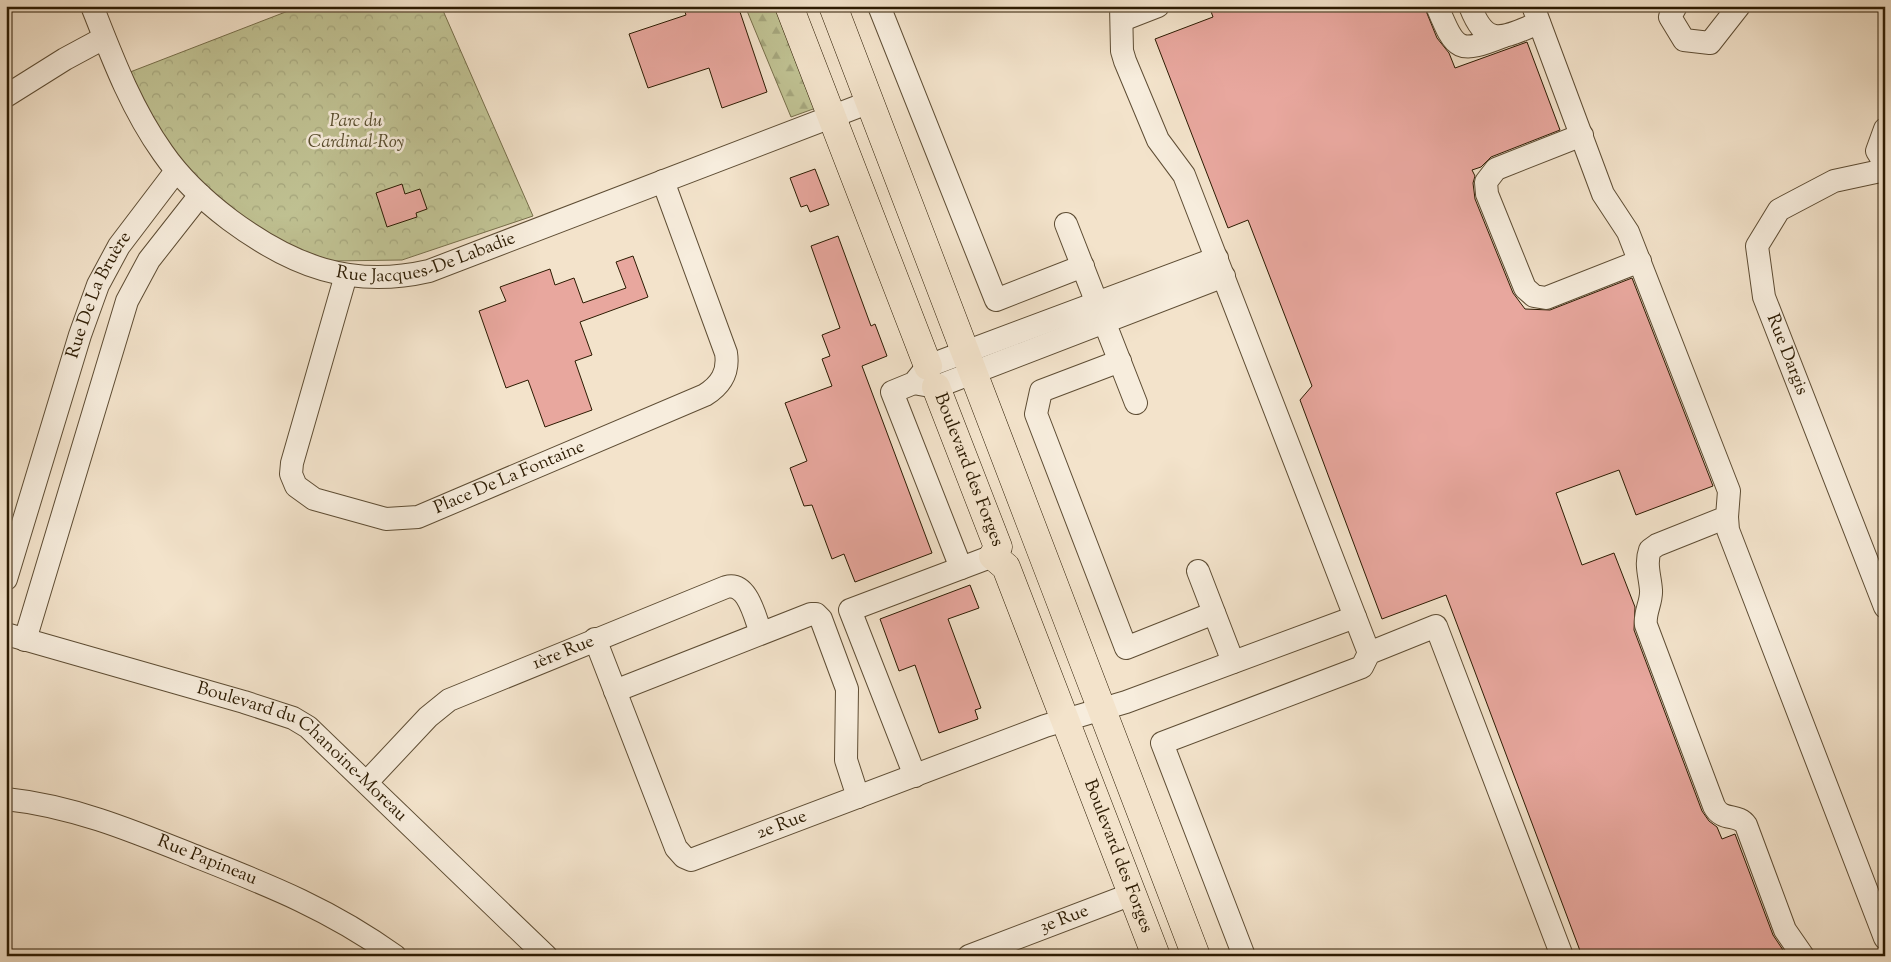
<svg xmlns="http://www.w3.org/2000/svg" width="1891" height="962" font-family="'Sorts Mill Goudy',serif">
<defs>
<pattern id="forest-firs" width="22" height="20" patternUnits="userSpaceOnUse" patternTransform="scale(1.25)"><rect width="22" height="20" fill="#c0c293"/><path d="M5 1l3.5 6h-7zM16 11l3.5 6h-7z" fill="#a5a67d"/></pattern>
<pattern id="park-crowns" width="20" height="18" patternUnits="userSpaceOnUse" patternTransform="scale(1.25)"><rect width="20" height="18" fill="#c0c293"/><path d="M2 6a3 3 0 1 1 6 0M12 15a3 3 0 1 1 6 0" fill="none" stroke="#a5a67d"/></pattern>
</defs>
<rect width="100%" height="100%" fill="#f3e3cb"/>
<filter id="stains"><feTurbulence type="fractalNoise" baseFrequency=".004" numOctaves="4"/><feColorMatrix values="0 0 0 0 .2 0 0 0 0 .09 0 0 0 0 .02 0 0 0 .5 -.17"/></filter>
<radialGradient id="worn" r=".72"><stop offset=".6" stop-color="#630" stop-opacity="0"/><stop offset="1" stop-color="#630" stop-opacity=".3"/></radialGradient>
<!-- forest -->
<polygon fill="url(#forest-firs)" stroke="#766e4a" points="745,6 789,6 827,104 791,117"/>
<!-- park -->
<polygon fill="url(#park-crowns)" stroke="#766e4a" points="301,6 441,6 533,216 402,260 332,261 275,241 189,187 125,74"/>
<!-- building -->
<g fill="#e8a79e" stroke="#2c1b02">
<polygon points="683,6 738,6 767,92 722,108 709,68 648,88 629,34 686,15"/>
<polygon points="1209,6 1424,6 1437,38 1449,53 1455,68 1527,42 1560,130 1491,157 1481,167 1472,170 1475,176 1473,183 1475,199 1513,293 1525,309 1550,310 1632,278 1713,486 1636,515 1619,470 1556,493 1582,565 1614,553 1635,607 1634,630 1702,811 1709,821 1717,827 1722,839 1735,834 1773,935 1787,956 1582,956 1446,595 1382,619 1300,400 1312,386 1248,220 1228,228 1155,39 1213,17"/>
<polygon points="815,169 829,205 810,212 807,205 801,207 790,178"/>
<polygon points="402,184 405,194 420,189 427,209 416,213 417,217 387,227 376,193"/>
<polygon points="838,236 871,326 875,324 887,356 862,366 932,553 855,582 844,554 832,559 812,505 804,506 790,468 807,461 785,403 832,386 822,359 830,356 822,335 840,328 811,246"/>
<polygon points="633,256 648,297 580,322 592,355 575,361 592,410 545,427 528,380 506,388 479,311 506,301 500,287 550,269 555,285 574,278 583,303 626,288 616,262"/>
<polygon points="970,585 979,608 948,619 981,708 975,710 978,719 939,733 915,665 899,671 880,619"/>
</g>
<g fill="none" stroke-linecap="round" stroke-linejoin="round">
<defs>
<g id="minor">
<path id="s1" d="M92,6C112,57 131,108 163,153C181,179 205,201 230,220C292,266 351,289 429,271L870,102"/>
<polyline points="879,6 996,300 1083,266"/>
<polyline points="1121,6 1122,51 1125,61 1158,140 1184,175 1369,653"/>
<path d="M1437,6C1456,52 1458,54 1504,36"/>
<path d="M1470,6C1487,50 1503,37 1539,23"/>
<path d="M1533,6L1603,194L1628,232L1729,491L1727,517L1657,545L1650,550C1645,564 1650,576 1651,590C1652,602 1644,613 1646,625L1714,806C1722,822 1738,813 1746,825L1785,930L1803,956"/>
<polyline points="1676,6 1670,17 1684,40 1710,43 1739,6"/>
<polyline points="1122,20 1158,6"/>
<polyline points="6,96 65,59 104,38"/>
<polyline points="1885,129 1877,151 1885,164"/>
<polyline points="1582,135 1496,169 1486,182 1487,194 1525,288 1534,296 1546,298 1640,261"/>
<path id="s2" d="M1885,170L1834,181L1779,210L1757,246L1764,297L1885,607"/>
<polyline points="1066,224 1136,403"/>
<path id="s3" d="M346,275L292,463L291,474L296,486L314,499L386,519L418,517L705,395C721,385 729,372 726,353L663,181"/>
<polyline points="1120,361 1041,391 1036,414 1126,648 1214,613"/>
<polyline points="919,384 936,387 1224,276"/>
<polyline points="1727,517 1728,530 1885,938"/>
<polyline points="961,568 892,392 914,383 928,366 1217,258"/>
<polyline points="1198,571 1233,662"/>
<path id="s4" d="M6,579L80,335L98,285L119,246L176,171"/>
<path id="s5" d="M6,634L244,702L293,718L308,727L546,956"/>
<path id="s6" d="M595,639L676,848L684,857L691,860L1045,726L1126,702L1355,617"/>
<polyline points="25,640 127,301 149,260 200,195"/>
<polyline points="615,691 811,614 816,614 821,619 847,689 846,760 858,797"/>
<polyline points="915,776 850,610 993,556"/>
<path id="s7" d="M367,782L428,717L449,700L726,587C748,581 755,618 761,633"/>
<path id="s8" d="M6,799C73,806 133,831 195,856C268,885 330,909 395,956"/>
<path id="s9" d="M969,956L1132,894"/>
<polyline points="1244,956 1162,743 1362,667 1369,653 1436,626 1562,956"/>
</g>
<g id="major">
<polyline points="789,6 928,366"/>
<polyline points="833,6 1196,956"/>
<path id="s10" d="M936,387L998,547L993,556L1006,567L1156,956"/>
</g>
</defs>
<!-- minor casing -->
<use href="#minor" stroke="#5e4d34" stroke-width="24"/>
<!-- major casing -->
<use href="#major" stroke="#2c1b02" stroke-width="29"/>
<!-- minor -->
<use href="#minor" stroke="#f7eddd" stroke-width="22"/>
<!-- major -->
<use href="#major" stroke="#f3e3cb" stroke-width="28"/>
</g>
<g text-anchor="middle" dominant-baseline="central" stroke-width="5" stroke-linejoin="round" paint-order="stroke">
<!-- park labels -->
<g font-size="18" font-style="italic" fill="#584d2e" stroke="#f7eddd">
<text x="356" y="122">Parc du<tspan x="356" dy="21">Cardinal-Roy</tspan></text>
</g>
<!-- street labels -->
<g font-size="18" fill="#2c1b02" stroke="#f7eddd">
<text stroke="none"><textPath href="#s1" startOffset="471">Rue Jacques-De Labadie</textPath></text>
<text stroke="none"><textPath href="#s4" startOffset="299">Rue De La Bruère</textPath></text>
<text stroke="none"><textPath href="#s2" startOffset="270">Rue Dargis</textPath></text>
<text stroke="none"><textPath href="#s10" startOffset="89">Boulevard des Forges</textPath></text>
<text stroke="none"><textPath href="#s3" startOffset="448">Place De La Fontaine</textPath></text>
<text stroke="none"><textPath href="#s7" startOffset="240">1ère Rue</textPath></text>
<text stroke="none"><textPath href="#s5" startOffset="324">Boulevard du Chanoine-Moreau</textPath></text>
<text stroke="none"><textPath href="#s6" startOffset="341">2e Rue</textPath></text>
<text stroke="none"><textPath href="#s10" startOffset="509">Boulevard des Forges</textPath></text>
<text stroke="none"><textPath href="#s8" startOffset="211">Rue Papineau</textPath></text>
<text stroke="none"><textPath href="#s9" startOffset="102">3e Rue</textPath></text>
</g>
</g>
<!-- margin -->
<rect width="1891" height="962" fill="none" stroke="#f3e3cb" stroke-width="25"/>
<rect x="8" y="8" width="1876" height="947" fill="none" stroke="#2c1b02" stroke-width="2.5"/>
<rect x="12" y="12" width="1866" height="937" fill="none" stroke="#2c1b02"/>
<rect width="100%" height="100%" filter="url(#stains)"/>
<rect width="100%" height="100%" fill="url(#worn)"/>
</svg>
